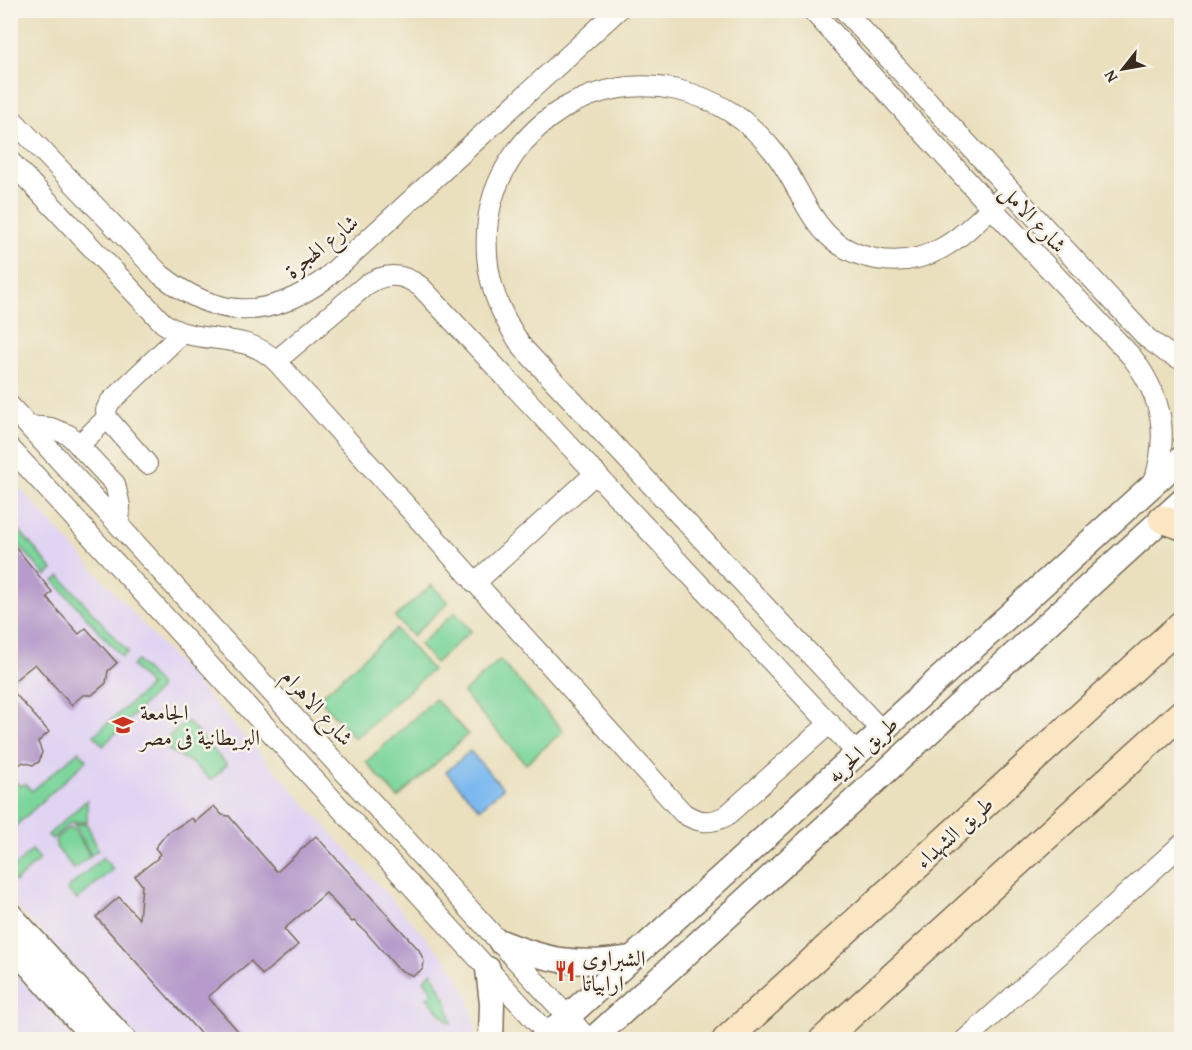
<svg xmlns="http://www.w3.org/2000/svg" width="1192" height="1050" font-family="'Gentium Book Plus',Amiri,serif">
<rect width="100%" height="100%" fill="#f7f3e8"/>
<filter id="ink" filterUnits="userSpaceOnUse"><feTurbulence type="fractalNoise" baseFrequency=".0167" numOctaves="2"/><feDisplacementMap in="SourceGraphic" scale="12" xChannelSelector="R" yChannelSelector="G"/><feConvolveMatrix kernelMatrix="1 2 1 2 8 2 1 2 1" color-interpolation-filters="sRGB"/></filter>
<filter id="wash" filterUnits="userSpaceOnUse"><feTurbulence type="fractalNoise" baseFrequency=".008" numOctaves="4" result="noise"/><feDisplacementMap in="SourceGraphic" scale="24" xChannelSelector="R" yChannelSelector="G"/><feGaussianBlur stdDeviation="1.35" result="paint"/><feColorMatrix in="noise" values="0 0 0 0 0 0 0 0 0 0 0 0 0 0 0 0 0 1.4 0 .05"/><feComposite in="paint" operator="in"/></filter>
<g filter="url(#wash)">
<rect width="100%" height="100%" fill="#eae0be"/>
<!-- built -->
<g fill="#e1d4f3">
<polygon points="10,477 449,963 464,987 469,1001 474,1019 475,1039 138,1039 43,933 11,902"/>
<polygon points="11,967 55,1016 75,1039 11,1039"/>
</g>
<!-- green -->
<g fill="#7bd59b" stroke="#5b805c" stroke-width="1.5">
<polygon points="11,521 53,570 46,576 11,536"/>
<polygon points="60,576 128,652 122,657 54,581"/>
<polygon points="432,585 448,603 412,636 395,617"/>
<polygon points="455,612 471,631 435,663 419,645"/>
<polygon points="396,629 432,670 355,739 319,698"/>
<polygon points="500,660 563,731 526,764 463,693"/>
<polygon points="137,661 159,684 159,689 103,746 94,735 150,686 132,666"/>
<polygon points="435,699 468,734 398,798 366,762"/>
<polygon points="187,721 227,765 211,780 189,761 168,750 169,736"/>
<polygon points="79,751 87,760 11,830 11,777 20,786 25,784 32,791"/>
<polygon points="87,800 87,822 71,822 52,839 48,835"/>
<polygon points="74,824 87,824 98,850 91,855"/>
<polygon points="70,827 74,829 90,856 74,869 56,847 57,846 55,842 57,837"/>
<polygon points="32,850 40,859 15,882 11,876 11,870"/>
<polygon points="103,857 113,869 77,900 67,889"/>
<polygon points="432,972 446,1000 452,1022 449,1023 427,998 433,992 424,980"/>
</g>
<!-- water -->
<polygon fill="#7cb9ef" stroke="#5c7286" stroke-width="1.5" points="470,751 503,788 480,809 446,772"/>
<g id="blocks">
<!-- building -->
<g fill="#b69bcb">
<polygon points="10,540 52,592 47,597 58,611 79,634 86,628 117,663 108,671 106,683 92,695 83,695 71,705 35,664 10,684"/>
<polygon points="10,688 49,732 38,742 42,752 39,762 33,765 23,762 10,772"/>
<polygon points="214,806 222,815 229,816 276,871 278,871 316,836 419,950 424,961 423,969 413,976 398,969 365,931 354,921 352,922 326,893 284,929 298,945 262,975 251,961 208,997 246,1040 206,1040 96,917 119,897 139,919 142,885 135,876 158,858 157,857 160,854 155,848 167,833 192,818 195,822"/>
</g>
</g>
</g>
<g filter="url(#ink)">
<use href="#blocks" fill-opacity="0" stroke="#786a56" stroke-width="1.5"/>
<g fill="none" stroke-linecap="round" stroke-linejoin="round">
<defs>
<g id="minor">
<path d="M812,10L991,207L1132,357C1163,399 1169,434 1154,483"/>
<polyline points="844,10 1147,338 1166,352 1182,360"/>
<path d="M10,117L161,275C217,319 267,321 325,279L618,10"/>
<path d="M10,161L163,323C199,348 241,328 276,361L683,813C698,823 710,824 726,816L830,723"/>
<path d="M276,361L366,285C386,272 403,273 421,287L857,753"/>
<polyline points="10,406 589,1040"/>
<polyline points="29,426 51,428 69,435 115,484 120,506 119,525"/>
<polyline points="79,445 107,418"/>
<polyline points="10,448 553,1040"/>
<polyline points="147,464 107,418 106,410 110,402 181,334"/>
<polyline points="475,583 596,473"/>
<path d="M882,731L523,348C495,307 482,271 488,220C494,174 524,132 564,108C635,66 724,87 774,152C807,194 811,247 876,259C938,270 969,227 1010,190"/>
<polyline points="965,1040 1182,844"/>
</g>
<g id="tertiary">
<polyline points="10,915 124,1040"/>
<path d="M501,942C550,962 578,966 631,958"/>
<polyline points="10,943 96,1040"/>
<polyline points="488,969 492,1004 491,1040"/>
<polyline points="542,1040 1182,458"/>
<polyline points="592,1040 1182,501"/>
</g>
<g id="secondary">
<polyline points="1162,519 1182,526"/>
<polyline points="726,1040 1182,624"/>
<polyline points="823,1040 1182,713"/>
</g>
</defs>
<!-- minor casing -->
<use href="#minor" stroke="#786a56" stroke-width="22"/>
<!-- tertiary casing -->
<use href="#tertiary" stroke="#786a56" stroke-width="27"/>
<!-- secondary casing -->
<use href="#secondary" stroke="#786a56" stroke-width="30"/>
<!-- minor -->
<use href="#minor" stroke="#fff" stroke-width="20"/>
<!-- tertiary -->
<use href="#tertiary" stroke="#fff" stroke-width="24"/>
<!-- secondary -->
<use href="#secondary" stroke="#fbe6c4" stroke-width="27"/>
</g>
</g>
<!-- icons -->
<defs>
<symbol id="university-bare" viewBox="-9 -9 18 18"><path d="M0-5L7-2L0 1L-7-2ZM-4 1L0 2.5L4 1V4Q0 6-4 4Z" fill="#c8321e" stroke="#f7f3e8" stroke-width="2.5" paint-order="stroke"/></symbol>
<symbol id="restaurant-bare" viewBox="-9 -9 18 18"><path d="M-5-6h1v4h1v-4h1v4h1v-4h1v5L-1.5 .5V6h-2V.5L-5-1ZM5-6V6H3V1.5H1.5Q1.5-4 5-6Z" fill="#c8321e" stroke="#f7f3e8" stroke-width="2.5" paint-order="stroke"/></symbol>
</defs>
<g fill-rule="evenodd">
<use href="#university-bare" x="108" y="710" width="30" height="30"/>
<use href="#restaurant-bare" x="550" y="956" width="30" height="30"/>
</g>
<g text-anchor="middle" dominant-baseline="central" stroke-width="5" stroke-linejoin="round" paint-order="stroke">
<!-- street labels -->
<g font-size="22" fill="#3b2a1e" stroke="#f7f3e8">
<text transform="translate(1034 218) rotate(47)">شارع الامل</text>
<text transform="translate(321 246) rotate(-39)">شارع الهجرة</text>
<text transform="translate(318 707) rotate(48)">شارع الاهرام</text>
<text transform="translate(862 749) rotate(-42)">طريق الحريه</text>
<text transform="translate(954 832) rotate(-42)">طريق الشهداء</text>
</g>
<!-- poi labels -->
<g font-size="22" fill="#3b2a1e" stroke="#f7f3e8" text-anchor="start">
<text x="140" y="712">الجامعة<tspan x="140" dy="25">البريطانية فى مصر</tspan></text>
<text x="582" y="958">الشبراوى<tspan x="582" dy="25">ارابياتا</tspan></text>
</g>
</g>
<!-- margin -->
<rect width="1192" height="1050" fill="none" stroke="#f7f3e8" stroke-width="36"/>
<!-- north arrow -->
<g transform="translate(1123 69) rotate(239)" stroke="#f7f3e8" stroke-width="4.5" paint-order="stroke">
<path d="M0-4.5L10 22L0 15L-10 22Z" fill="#3b2a1e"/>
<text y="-9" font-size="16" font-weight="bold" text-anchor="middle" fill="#3b2a1e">N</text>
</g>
</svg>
